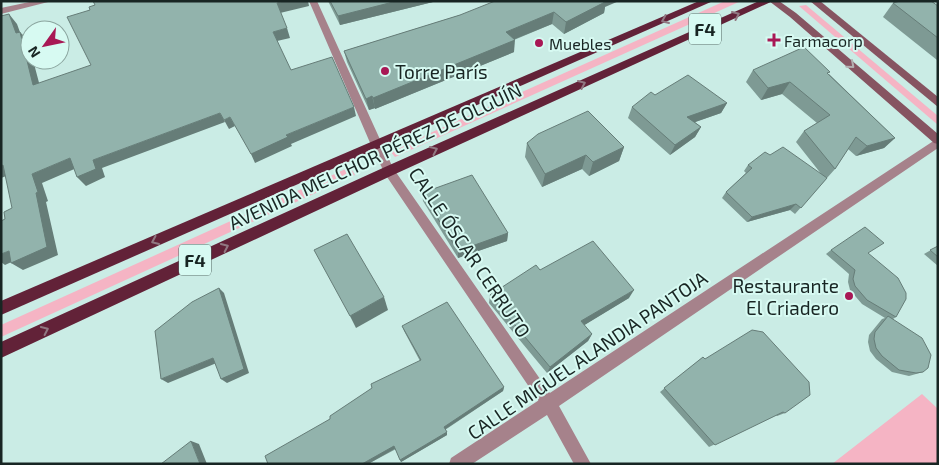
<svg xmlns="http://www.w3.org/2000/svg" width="939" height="465" font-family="'Exo 2',sans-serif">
<rect width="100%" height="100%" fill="#caece5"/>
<!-- green -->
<g fill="#f5b4c4">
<polygon points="725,1 741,1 395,157 390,151"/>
<polygon points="806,5 938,116 938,125 799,6"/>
<polygon points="350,167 355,175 1,337 1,325"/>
<polygon points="922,394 938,409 938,464 832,464"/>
</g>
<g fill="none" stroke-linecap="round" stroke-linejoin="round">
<!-- service -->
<polygon fill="#a6828b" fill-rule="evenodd" points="309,1 317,1 393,168 554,399 556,404 554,409 549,411 544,409 385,174 371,145"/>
<!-- minor -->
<g fill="#a6828b" fill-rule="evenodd">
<polygon points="34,1 52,1 1,14 1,8"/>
<polygon points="938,138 938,148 559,406 591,464 574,464 547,415 472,464 449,464 451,458"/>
</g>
<!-- secondary -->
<g fill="#865461" fill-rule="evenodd">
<polygon points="769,1 779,1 796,13 938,134 938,144 934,143 790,17"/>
<polygon points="810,1 820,1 938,97 938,107"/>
</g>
<!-- trunk -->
<g fill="#622238" fill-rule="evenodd">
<polygon points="699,1 713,1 1,315 1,301"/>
<polygon points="759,1 773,1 393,175 1,358 1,342 385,167"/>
</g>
</g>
<!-- wall -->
<g fill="#7e9a94">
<polygon points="328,1 437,1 340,25"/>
<polygon points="893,3 938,6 938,59 937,60 883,17"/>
<polygon points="605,7 604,13 564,34 552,24 514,40 514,52 375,109 375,108 369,110 347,62 344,51 460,15"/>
<polygon points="753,70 829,74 895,138 884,148 856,156 848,149 835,169 795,214 790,210 747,222 722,198 726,192 746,173 744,171 748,165 770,155 822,175 796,142 804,131 817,123 782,94 761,100 746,82"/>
<polygon points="655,95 727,103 721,113 695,122 701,127 695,137 670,155 628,118 632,107"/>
<polygon points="527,143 624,147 619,161 589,176 582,169 542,187 525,157"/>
<polygon points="422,193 508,233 507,241 458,258 423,201"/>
<polygon points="938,246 938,266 924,254"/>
<polygon points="831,250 868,254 896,317 893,319 923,372 909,376 892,372 876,359 870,351 868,342 869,335 882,319 885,318 862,304 850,290 848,282 849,274 826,254"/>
<polygon points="540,270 629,298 584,325 592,334 588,341 547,373 489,303 490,295"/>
<polygon points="402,326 504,387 503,391 445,430 447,435 401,462 396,449 368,464 268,464 330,419 420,361 404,331"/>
<polygon points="703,357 705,359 785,413 777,416 776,415 709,447 660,392"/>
</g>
<!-- shaded-wall -->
<g fill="#667d78">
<polygon points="285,1 308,1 309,6 280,13 277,3"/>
<polygon points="397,1 437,1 340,25 338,16"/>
<polygon points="601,1 619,1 605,7 604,13 564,34 566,22"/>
<polygon points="554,12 552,24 505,43 506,32"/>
<polygon points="9,14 17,24 21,35 20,32 29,41 30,46 30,60 33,60 42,94 33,85"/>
<polygon points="287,28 290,38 277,41 273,32"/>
<polygon points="515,40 514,52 375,109 373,98"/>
<polygon points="790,82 782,94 761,100 768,88"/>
<polygon points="372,96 375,108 369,110 366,99"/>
<polygon points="727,103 721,113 681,127 687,117"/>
<polygon points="354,107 356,116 291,144 292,146 255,163 251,154 286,135"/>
<polygon points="220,113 225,122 102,168 105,177 86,186 77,177 93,160"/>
<polygon points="230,117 235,126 229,129 224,120"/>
<polygon points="701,127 695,137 670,155 675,145"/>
<polygon points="895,138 884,148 856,156 867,146"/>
<polygon points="624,147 619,161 589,176 593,162"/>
<polygon points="586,155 582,169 542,187 545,174"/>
<polygon points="70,158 79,167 42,183 48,201 46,202 58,255 23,270 11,263 36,193 32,174"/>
<polygon points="3,165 14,173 1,178 1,166"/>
<polygon points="796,204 790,210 747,222 752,217"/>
<polygon points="508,233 507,241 458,258 458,251"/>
<polygon points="9,251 20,258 5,265 1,262 1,254"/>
<polygon points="219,288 224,293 249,373 227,383 221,379"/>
<polygon points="634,290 629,298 578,329 581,321"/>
<polygon points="384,297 388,310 356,328 350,316"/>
<polygon points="592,334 588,341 547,373 550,367"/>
<polygon points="213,358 219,362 168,383 161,379"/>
<polygon points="504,387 503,391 444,430 444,427"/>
<polygon points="447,432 447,435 401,462 400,460"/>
<polygon points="191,441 199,444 207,464 200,464"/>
<polygon points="394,446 396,448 368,464 362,464"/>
</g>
<!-- building -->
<g fill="#92b3ac" stroke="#667d78">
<polygon points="93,1 285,1 277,3 287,28 273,32 291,70 332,57 354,107 286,135 288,137 251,154 230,117 224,120 220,113 93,160 96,169 77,177 70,158 32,174 38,192 36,193 47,247 11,263 9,251 1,254 1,221 5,219 4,212 12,208 3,165 1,166 1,16 9,14 16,33 20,32 33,85 91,65 67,17 90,10 89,7 95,5"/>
<polygon points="330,1 397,1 338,16"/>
<polygon points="495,1 607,1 566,22 554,12 506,32 515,40 373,98 372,96 366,99 344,51 460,15"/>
<polygon points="900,1 931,1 938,6 938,38 893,3"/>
<polygon points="804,47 830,72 827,73 895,138 867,146 856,137 835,169 804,131 830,115 790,82 768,88 753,70"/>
<polygon points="688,75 727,103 687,117 701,127 675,145 632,107 651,92 655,95"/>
<polygon points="588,111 624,147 593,162 586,155 545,174 527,143 538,134"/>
<polygon points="783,147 827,178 801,208 796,204 752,217 726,192 752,168 748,165 765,152 770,155"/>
<polygon points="472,175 508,233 458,251 422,193"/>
<polygon points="865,227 884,243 868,253 898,278 906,293 906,299 896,317 867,300 855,286 853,279 855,270 831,250"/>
<polygon points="347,234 384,297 350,316 314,250"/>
<polygon points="593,241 634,290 581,321 592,334 550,367 490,295 536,265 540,270"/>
<polygon points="938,246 938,257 930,250"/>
<polygon points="219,288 244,369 221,379 213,358 161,379 155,331 192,302"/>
<polygon points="447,302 504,387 444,427 447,432 400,460 394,446 362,464 268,464 265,456 330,419 330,416 372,388 371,384 421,360 402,326"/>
<polygon points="888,316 922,338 931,355 928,368 923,372 916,373 899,370 882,356 876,348 874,339 875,332"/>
<polygon points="752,330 763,332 809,382 810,395 785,413 783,412 715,445 664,388 703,357 705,359"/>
<polygon points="191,441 200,464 161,464"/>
</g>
<!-- one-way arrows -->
<defs><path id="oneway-chevron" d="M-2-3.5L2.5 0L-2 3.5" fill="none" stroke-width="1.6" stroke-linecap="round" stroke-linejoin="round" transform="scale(1.25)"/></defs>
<g stroke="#917882">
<use href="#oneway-chevron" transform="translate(736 15) rotate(-24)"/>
<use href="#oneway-chevron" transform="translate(665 20) rotate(157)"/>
<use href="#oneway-chevron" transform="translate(582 84) rotate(-24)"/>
<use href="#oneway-chevron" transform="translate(434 150) rotate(-24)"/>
<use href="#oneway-chevron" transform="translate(155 241) rotate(156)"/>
<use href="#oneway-chevron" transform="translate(225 247) rotate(-25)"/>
<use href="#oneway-chevron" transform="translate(45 330) rotate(-25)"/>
</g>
<use stroke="#b3afb1" href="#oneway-chevron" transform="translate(851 65) rotate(41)"/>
<!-- markers -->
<g fill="#a81855" stroke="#d7faf2" stroke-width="2">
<path d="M771.5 32.5h5v5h5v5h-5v5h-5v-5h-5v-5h5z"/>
<circle cx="539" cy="43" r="5"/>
<circle cx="385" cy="71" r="5"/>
<circle cx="849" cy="296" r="5"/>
</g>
<g text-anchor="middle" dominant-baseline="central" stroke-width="4" stroke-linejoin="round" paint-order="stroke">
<!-- far-poi labels -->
<g font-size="16" fill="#182523" stroke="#d7faf2" text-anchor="start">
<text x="784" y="40">Farmacorp</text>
<text x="549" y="43">Muebles</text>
</g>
<!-- shield labels -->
<g fill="#d7faf2" stroke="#516561" stroke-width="1">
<rect x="689" y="13.5" width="32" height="31" rx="4"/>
<rect x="179" y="244.5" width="32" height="31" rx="4"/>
</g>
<g font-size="18" font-weight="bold" fill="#182523">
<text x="705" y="29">F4</text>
<text x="195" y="260">F4</text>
</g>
<!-- poi labels -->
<g font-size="19" fill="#182523" stroke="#d7faf2" text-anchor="start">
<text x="395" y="71">Torre París</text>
<text x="839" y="285" text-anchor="end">Restaurante<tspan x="839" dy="22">El Criadero</tspan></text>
</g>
<!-- street labels -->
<g font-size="19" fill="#182523" stroke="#d7faf2">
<text transform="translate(375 156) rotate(-25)">AVENIDA MELCHOR PÉREZ DE OLGUÍN</text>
<text transform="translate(470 252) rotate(56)">CALLE ÓSCAR CERRUTO</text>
<text transform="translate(587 355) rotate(-34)">CALLE MIGUEL ALANDIA PANTOJA</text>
</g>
</g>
<!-- border -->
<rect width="939" height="465" fill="none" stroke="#182523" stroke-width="5"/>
<!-- north arrow -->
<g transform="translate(45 45) rotate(237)"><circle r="24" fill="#d7faf2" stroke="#8ba59f"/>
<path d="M0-4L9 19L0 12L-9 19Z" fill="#a81855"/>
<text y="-8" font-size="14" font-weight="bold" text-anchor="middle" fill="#182523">N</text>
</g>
</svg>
